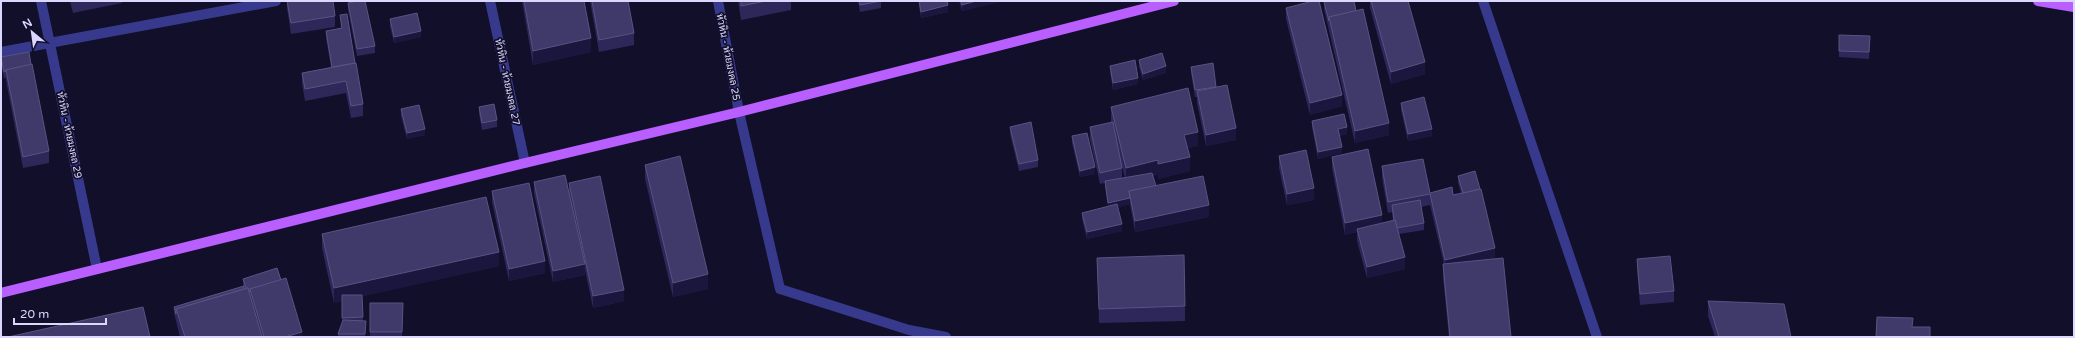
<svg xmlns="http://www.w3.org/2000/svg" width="2075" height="338" font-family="'Varela Round',Sarabun,sans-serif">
<rect width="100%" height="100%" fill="#120f2a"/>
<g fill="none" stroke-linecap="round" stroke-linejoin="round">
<!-- minor -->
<g stroke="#373a8c" stroke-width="10">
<polyline points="41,1 97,269"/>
<polyline points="490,1 525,163"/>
<polyline points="718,1 739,112 780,289 909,330 946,337"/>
<polyline points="1483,1 1597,337"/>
<polyline points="1,52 276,1"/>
</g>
<!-- major -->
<g stroke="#b95fff" stroke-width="10">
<polyline points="2038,1 2074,7"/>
<polyline points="1,293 525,163 739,112 1174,1"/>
</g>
</g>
<!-- wall -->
<g fill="#2e2759" fill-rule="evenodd">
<polygon points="70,1 122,1 122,3 73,13"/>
<polygon points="287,1 333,1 335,16 335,27 291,34 287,8"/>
<polygon points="522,1 584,1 591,52 533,65"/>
<polygon points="590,1 628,1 634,33 634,45 599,52"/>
<polygon points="738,1 791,1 791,10 741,20"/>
<polygon points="858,1 881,1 881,8 860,12"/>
<polygon points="919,1 948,12 921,18 919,6"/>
<polygon points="959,1 1003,1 962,11"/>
<polygon points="1370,1 1408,1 1425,74 1391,84 1370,8"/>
<polygon points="1324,2 1389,135 1355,143 1324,9"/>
<polygon points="348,3 375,46 375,53 357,56 348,10"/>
<polygon points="1286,8 1342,106 1310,115 1286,19"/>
<polygon points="340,15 355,63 363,104 363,116 351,118 346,93 305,101 302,84 302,73 331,67 326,38 326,31 341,28"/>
<polygon points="390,19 421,37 394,43 390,26"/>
<polygon points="1839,35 1870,43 1869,59 1839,57"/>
<polygon points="1,57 49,151 49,163 23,168 6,81 6,78 4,78 1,64"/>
<polygon points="1139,60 1166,73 1143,80 1139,67"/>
<polygon points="1110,66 1138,84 1113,90 1110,72"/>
<polygon points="1191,67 1216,87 1236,140 1206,146 1197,103 1197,97 1195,97 1191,73"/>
<polygon points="1401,103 1432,136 1408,141 1401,110"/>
<polygon points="479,107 497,120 497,127 482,130 479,114"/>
<path d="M1111,107L1198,146L1188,148L1190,171L1158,179V174L1153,176L1156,186L1209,217L1135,232L1130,204L1118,207L1122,231L1087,239L1082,219V213L1108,206L1105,187V183L1100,184L1090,139V127L1111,123ZM1121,162L1125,178H1122V168Z"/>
<polygon points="401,109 425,135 407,139 401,116"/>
<polygon points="1312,121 1347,134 1339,136 1342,153 1318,159 1312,127"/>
<polygon points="1010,127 1038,160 1038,167 1019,171 1010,134"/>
<polygon points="1072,136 1095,174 1080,177 1072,143"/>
<polygon points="1279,156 1314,200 1287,205 1279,168"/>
<polygon points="1332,157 1382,223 1393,220 1392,212 1388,213 1382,178 1382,166 1430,193 1453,195 1461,193 1458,183 1458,176 1495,259 1511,337 1449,337 1443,278 1443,264 1444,264 1430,205 1421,207 1424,223 1424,230 1399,234 1405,269 1367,278 1357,241 1357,232 1345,235 1332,168"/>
<polygon points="645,165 708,289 673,297 645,179"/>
<polygon points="534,182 569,191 569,183 624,301 593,308 585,270 585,275 553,282 534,193"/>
<polygon points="492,191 545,273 509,281 492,202"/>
<polygon points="322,234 499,266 362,296 363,321 366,328 365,337 338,337 338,334 342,324 342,301 334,303 322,248"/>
<polygon points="1097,258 1185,306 1185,321 1099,323"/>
<polygon points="1637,259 1674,291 1674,302 1640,305 1637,270"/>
<polygon points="243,279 302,337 180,337 174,313 174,307 243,286"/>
<polygon points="1708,301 1791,337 1715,337 1708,316"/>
<polygon points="370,303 403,303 402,337 370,337"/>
</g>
<!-- shaded-wall -->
<g fill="#1b163e">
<polygon points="976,1 1003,1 962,11 962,5"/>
<polygon points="948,5 948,12 921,18 921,12"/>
<polygon points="421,31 421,37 394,43 394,37"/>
<polygon points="591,38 591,52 533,65 533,51"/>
<polygon points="1425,62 1425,74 1391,84 1391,72"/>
<polygon points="1166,66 1166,73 1143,80 1143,74"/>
<polygon points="1138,78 1138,84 1113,90 1113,83"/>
<polygon points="1342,95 1342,106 1310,115 1310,103"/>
<polygon points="1389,123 1389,135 1355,143 1355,131"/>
<polygon points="1347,127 1347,134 1338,136 1338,129"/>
<polygon points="1236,128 1236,140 1206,146 1206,135"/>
<polygon points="425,129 425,135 407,139 407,133"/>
<polygon points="1432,129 1432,136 1408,141 1408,134"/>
<polygon points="1198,132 1198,146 1184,149 1184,135"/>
<polygon points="1342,147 1342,153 1318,159 1318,152"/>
<polygon points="1190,157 1190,171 1158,179 1158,164"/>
<polygon points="1158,160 1158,174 1126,182 1126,168"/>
<polygon points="1095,167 1095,174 1080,177 1080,171"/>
<polygon points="1314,188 1314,200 1287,205 1287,194"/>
<polygon points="1130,198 1130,204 1108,210 1108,203"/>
<polygon points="1209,205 1209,217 1135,232 1135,221"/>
<polygon points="1382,215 1382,227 1357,229 1357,232 1345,235 1345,223"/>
<polygon points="1122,224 1122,231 1087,239 1087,232"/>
<polygon points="1495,248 1495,260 1445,271 1445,260"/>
<polygon points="499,252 499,266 334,303 334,288"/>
<polygon points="1405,257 1405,269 1367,278 1367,267"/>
<polygon points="545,261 545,273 509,281 509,269"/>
<polygon points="585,264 585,275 553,282 553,271"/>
<polygon points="708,274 708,289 673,297 673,283"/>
<polygon points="624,290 624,301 593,308 593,296"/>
<polygon points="302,332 302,337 285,337"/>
</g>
<!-- building -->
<g fill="#403a6a" stroke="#585382">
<polygon points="287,1 333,1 335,16 291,23"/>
<polygon points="357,1 365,1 375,46 357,49 348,3"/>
<polygon points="524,1 584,1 591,38 533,51"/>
<polygon points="592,1 628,1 634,33 599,40"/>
<polygon points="741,1 766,1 741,6"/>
<polygon points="859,1 881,1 860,5"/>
<polygon points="919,1 947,1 948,5 921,12"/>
<polygon points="961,1 976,1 962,5"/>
<polygon points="1313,1 1319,1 1342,95 1310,103 1286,8"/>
<polygon points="1328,1 1354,1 1356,11 1329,17 1329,21 1324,2"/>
<polygon points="1371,1 1408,1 1425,62 1391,72"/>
<polygon points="1363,9 1389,123 1355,131 1329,17"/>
<polygon points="417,13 421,31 394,37 390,19"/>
<polygon points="347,14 355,63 332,67 326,31 342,28 340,15"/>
<polygon points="1839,35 1870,36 1869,52 1839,51"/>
<polygon points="29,52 31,65 6,70 6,71 4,72 1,57"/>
<polygon points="1162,53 1166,66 1143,74 1139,60"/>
<polygon points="1135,60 1138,78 1113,83 1110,66"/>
<polygon points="356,63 363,104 351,106 346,81 305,89 302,73"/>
<polygon points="1213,63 1216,87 1195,90 1191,67"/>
<polygon points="32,64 49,151 23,157 6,70"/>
<polygon points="1227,85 1236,128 1206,135 1197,91"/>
<polygon points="1188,88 1198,132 1184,135 1190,157 1158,164 1158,160 1126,168 1111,107"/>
<polygon points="1424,97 1432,129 1408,134 1401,103"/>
<polygon points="494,104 497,120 482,123 479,107"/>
<polygon points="419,105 425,129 407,133 401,109"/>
<polygon points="1344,114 1347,127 1338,129 1342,147 1318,152 1312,121"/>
<polygon points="1031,122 1038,160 1019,164 1010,127"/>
<polygon points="1113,122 1122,168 1100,173 1090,127"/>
<polygon points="1087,133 1095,167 1080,171 1072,136"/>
<polygon points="1368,149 1382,215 1345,223 1332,157"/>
<polygon points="1306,150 1314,188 1287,194 1279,156"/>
<polygon points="680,156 708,274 673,283 645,165"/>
<polygon points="1423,159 1430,193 1452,187 1453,195 1481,189 1495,248 1445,260 1430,194 1388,202 1382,166"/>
<polygon points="1475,171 1480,189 1463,193 1458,176"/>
<polygon points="1152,173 1156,186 1129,191 1130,198 1108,203 1105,181"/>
<polygon points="565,175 585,264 553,271 534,182"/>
<polygon points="600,176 624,290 593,296 569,183"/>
<polygon points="1203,176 1209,205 1135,221 1129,191"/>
<polygon points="529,183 545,261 509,269 492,191"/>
<polygon points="486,197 499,252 334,288 322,234"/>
<polygon points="1420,200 1424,223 1397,228 1395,220 1394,220 1392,205"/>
<polygon points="1117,204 1122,224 1087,232 1082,213"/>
<polygon points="1395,220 1405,257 1367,267 1357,229"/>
<polygon points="1184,255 1185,306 1099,309 1097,258"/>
<polygon points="1670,256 1674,291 1640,294 1637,259"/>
<polygon points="1503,258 1511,337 1450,337 1443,264"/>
<polygon points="277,268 281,280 250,289 250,292 249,292 248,288 246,288 243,279"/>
<polygon points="286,278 302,332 285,337 264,337 250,289"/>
<polygon points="244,286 244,289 176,309 176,314 174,307"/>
<polygon points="248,288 262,337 185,337 176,309"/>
<polygon points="342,295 362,295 363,317 342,318"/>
<polygon points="1708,301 1784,304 1791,337 1719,337"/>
<polygon points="370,303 403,303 402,332 370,332"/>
<polygon points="143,307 150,337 8,337"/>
<polygon points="1877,317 1913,318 1912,327 1930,327 1930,337 1876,337"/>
<polygon points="343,320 366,321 365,334 338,334"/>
</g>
<g text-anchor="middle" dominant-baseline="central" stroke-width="3.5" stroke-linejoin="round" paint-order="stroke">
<!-- street labels -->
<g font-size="10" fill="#dad8ff" stroke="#120f2a">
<text transform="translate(728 57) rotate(79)">หัวหิน - ห้วยมงคล 25</text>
<text transform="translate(507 82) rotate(78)">หัวหิน - ห้วยมงคล 27</text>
<text transform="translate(69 135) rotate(78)">หัวหิน - ห้วยมงคล 29</text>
</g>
</g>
<!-- border -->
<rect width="2075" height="338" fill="none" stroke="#dad8ff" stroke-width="4"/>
<!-- north arrow -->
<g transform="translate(32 32) rotate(331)" stroke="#120f2a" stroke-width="3" paint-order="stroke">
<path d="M0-3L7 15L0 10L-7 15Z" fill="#dad8ff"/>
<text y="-6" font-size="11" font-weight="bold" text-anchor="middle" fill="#dad8ff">N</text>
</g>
<!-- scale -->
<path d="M14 318v6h92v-6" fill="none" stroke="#dad8ff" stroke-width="2"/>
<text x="20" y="318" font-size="12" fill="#dad8ff" stroke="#120f2a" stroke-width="3" paint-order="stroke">20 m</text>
</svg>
